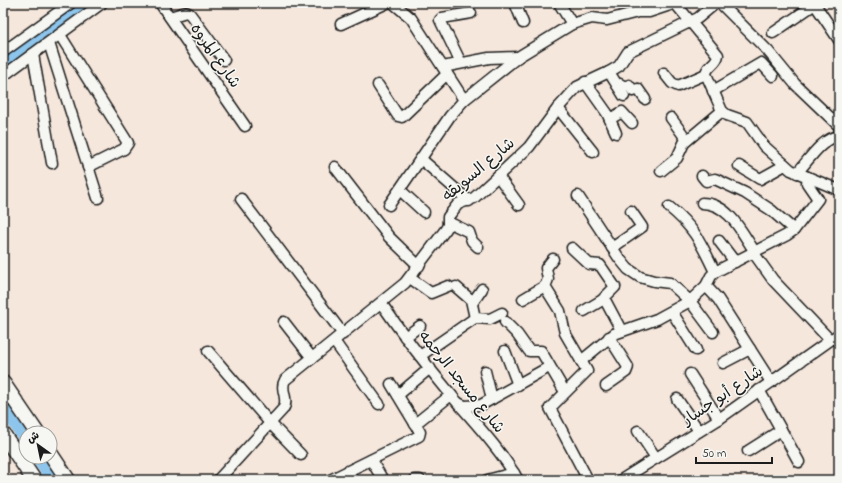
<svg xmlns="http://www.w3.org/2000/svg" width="842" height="483" font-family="'Indie Flower','Playpen Sans Arabic',sans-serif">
<rect width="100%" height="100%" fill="#f6e7dc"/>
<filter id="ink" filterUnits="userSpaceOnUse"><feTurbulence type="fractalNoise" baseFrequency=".025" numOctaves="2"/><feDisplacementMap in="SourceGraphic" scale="8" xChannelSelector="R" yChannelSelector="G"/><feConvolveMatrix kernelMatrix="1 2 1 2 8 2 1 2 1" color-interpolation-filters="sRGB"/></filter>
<g filter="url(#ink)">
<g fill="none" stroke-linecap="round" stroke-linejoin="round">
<!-- canal -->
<g stroke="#8dc5ec" stroke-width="11">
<polyline points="3,65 31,46 85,3"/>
<polyline points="3,407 26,442"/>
<polyline points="36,457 52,480"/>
</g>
<defs>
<g id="street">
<polyline points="160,3 245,126"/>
<polyline points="393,3 411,18 464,100"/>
<polyline points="515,3 523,23"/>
<polyline points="559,3 572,24"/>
<path d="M675,3L718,55C717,64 706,66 706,74L722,111L727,115L747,122L764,146L791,170L839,190"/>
<polyline points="720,3 768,51 795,84 839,126"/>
<polyline points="814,3 839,40"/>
<polyline points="170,17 186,12 190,14 224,60"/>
<polyline points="341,24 387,3"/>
<polyline points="773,33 815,4"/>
<polyline points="60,35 128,143 124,149 88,167"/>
<polyline points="49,43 98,198"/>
<polyline points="3,52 71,3"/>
<polyline points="33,54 52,163"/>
<polyline points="461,63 440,20 442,18 471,13"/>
<polyline points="443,67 489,58 518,57"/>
<polyline points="609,72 624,96"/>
<polyline points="664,73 672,83 678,86 706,74"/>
<polyline points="3,76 102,3"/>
<polyline points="585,82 607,113 616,133"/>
<polyline points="378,85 398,116 402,117 447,74"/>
<polyline points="617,85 620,84 625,87 629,85 633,91 638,89 645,99"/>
<polyline points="713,91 761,63 773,76"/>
<polyline points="558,108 593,152"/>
<polyline points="671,118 687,140"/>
<polyline points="610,119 622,112 632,123"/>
<polyline points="421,159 469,201"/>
<polyline points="739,166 760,179 785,165"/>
<polyline points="335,167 389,237 419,266"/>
<polyline points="661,171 677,158 684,143 722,111"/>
<path d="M797,173C808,161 822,138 839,136"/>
<polyline points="498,176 519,205"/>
<polyline points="702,176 706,181 715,179 745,193 771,210 794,230"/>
<polyline points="400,190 424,212"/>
<polyline points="578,196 619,258 628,269 640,277 654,281 670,283 690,301 713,332"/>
<polyline points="241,199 343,334"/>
<path d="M702,203C729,203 742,233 755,252"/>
<polyline points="389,205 450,116 464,100 518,57 572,24 592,18 607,20 638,12 649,12 676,3"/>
<path d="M669,207C695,228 701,243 715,272"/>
<polyline points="448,222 469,232 472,241 478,247"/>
<polyline points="719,241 735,262"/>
<polyline points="572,248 589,264 600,265 615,287 604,298 621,330"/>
<polyline points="612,248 642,227 631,211"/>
<polyline points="753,252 773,280 830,340"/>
<polyline points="553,259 546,268 548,279 545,287 560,311 565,333 587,371 550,408 588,480"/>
<polyline points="410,278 431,293 448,286"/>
<polyline points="706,286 718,299 771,382"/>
<polyline points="456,287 471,300 475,318"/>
<polyline points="523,299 545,286"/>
<polyline points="473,302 482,289"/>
<path d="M381,303C403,335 427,366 452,396C475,423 500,449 518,480"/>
<polyline points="584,311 604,299"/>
<polyline points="672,312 696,350"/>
<polyline points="284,322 312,358"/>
<polyline points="505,322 517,334 529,351 541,351 565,392"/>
<polyline points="405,337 420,326"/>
<polyline points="334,341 379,404"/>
<polyline points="208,351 270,423 301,455"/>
<polyline points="505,351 518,385"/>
<polyline points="420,356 475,318 490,319 502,313"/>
<polyline points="581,361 614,334 657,319 690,301 706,286 711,276 715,272 787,235 794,230 818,199 807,183 808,177"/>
<polyline points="723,363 750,349"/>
<polyline points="485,371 492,399"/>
<polyline points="690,374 719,419"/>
<polyline points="606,386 626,372 628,367 609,337"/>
<polyline points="759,390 799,462"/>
<polyline points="398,395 430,368"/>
<polyline points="677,399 699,431"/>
<polyline points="458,403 465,406 481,405 549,367"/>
<polyline points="415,424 451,395"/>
<polyline points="638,431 656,458"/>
<polyline points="748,451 781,430"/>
<polyline points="371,460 383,480"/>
<polyline points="347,472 353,480"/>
<path d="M218,480L283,409C290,399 279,390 285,380L405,283L446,229L448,225V217L458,204L474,198L529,147L558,108L577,87L609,72L619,66L628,52L698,18L716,3"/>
<polyline points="330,480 419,436 420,432 391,384"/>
<polyline points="414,480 420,480"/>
<polyline points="487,480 514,473"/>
<polyline points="621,480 719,419 839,334"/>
</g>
<g id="secondary">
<polyline points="3,383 37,433"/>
<polyline points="3,434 34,480"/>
<polyline points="50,453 68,480"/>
</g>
</defs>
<!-- street casing -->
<use href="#street" stroke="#1c1c1c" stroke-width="13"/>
<!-- secondary casing -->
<use href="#secondary" stroke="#1c1c1c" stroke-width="17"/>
<!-- street -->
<use href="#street" stroke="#f6f6f2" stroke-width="10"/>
<!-- secondary -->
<use href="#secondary" stroke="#f6f6f2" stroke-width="14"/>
</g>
</g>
<g text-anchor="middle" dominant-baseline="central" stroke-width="3" stroke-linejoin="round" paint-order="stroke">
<!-- street labels -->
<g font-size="16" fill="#1c1c1c" stroke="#f6f6f2">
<text transform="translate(215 56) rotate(55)">شارع المروه</text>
<text transform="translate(479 170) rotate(-40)">شارع السويقه</text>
<text transform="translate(461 382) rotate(51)">شارع مسجد الرحمه</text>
<text transform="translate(723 396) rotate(-34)">شارع أبو جسار</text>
</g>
</g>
<!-- margin -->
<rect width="842" height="483" fill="none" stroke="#f6f6f2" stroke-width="16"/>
<rect x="8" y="8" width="826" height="467" fill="none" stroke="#1c1c1c" stroke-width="1.5" filter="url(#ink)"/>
<!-- north arrow -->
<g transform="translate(38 445) rotate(327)"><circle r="19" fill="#f6f6f2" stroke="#9f9f9c"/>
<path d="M0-3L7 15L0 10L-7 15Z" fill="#1c1c1c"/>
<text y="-6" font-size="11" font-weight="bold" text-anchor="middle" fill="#1c1c1c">ش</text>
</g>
<!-- scale -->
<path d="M696 457v6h76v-6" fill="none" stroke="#1c1c1c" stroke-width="2"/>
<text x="702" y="457" font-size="12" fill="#1c1c1c" stroke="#f6f6f2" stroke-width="3" paint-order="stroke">50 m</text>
</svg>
